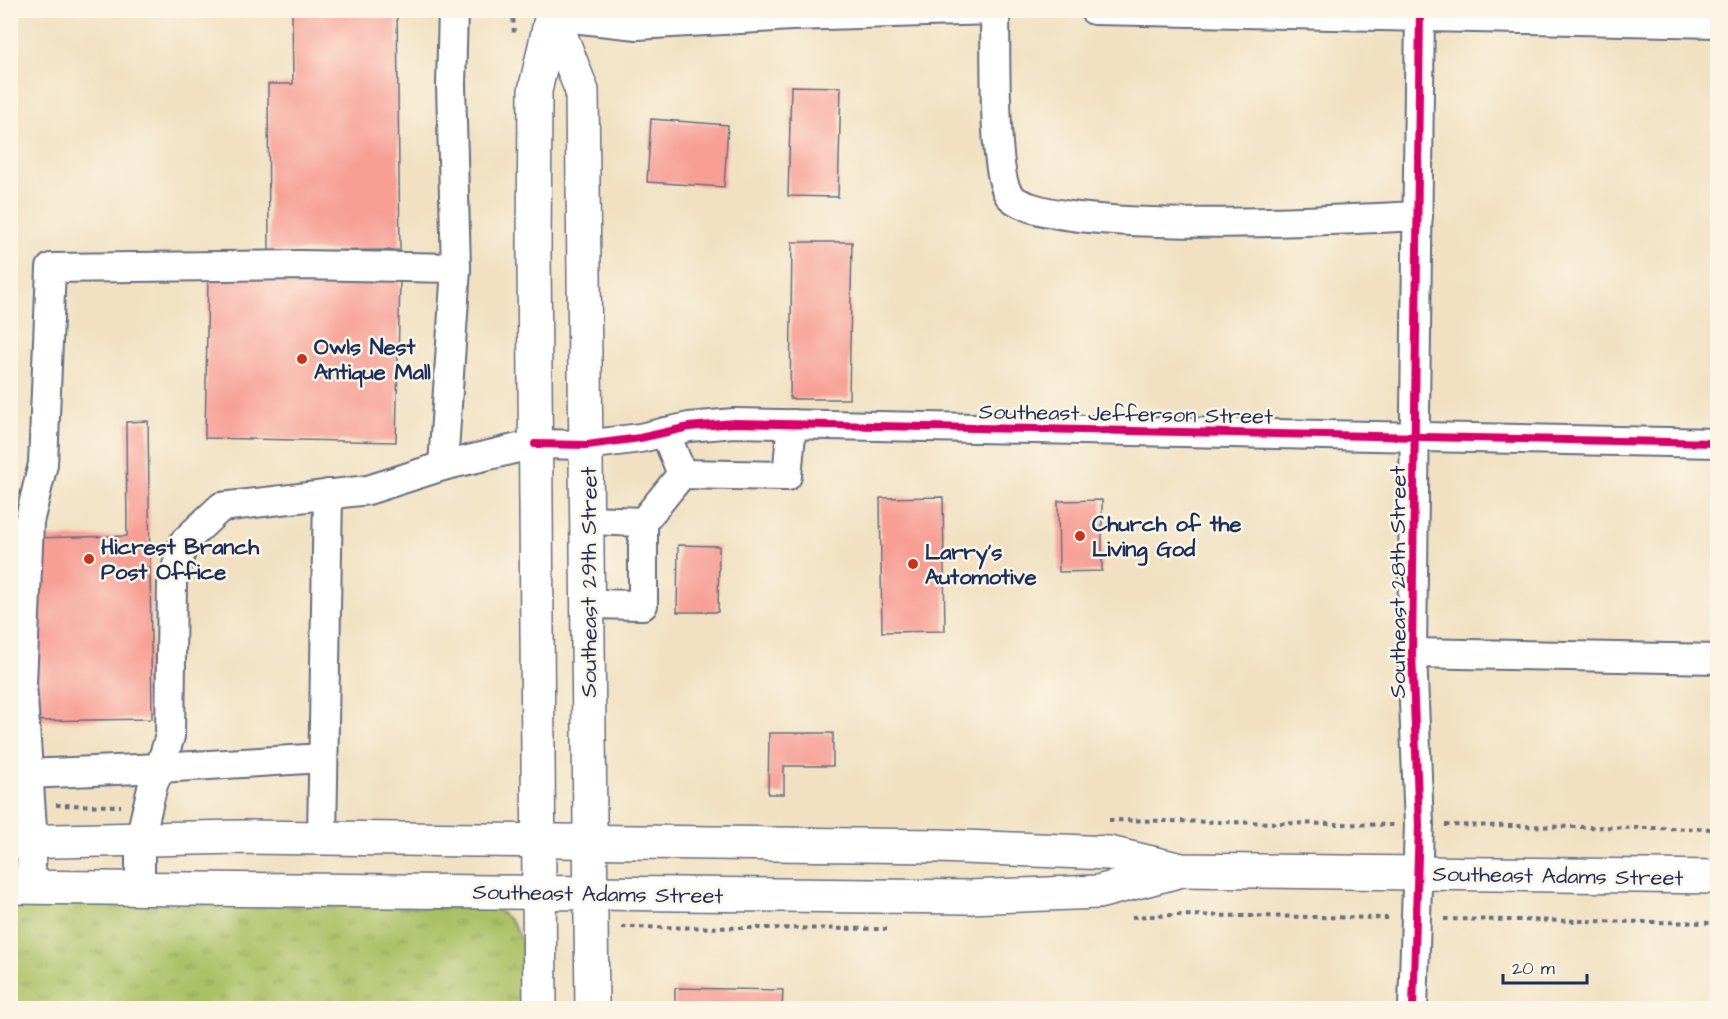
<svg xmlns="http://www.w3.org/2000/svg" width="1728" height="1019" font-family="'Architects Daughter',sans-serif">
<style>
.grass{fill:url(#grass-tufts);stroke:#637862;stroke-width:1.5}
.building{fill:#f79f95}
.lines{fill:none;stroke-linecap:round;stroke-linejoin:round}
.minor-casing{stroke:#666d81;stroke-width:32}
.major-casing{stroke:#666d81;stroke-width:36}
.path{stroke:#666d81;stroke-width:4;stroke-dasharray:4.5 4.5;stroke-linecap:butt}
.minor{stroke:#fff;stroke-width:28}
.major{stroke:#fff;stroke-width:33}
.cycleway-casing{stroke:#fcf5e5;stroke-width:11}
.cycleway{stroke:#d6006c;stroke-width:8}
.poi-dot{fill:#c8321e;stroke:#fcf5e5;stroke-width:2}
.labels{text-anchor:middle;stroke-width:5;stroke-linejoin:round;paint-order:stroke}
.poi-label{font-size:22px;font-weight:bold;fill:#1b2f5e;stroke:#fcf5e5;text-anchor:start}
.street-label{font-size:22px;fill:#1b2f5e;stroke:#fcf5e5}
</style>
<defs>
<pattern id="grass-tufts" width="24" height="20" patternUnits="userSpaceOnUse" patternTransform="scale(1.5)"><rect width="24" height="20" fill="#abc166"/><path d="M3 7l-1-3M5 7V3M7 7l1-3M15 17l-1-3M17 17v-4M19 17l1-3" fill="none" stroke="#8a9d57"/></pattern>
</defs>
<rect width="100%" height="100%" fill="#fcf5e5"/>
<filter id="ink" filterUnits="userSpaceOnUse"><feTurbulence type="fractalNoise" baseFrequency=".0167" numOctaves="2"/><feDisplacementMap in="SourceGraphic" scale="12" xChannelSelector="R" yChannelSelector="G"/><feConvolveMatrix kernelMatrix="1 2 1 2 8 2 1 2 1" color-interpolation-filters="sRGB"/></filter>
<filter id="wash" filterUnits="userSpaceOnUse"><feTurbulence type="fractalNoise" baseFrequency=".008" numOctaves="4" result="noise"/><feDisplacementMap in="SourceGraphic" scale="24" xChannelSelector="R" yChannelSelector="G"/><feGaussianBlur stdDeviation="1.35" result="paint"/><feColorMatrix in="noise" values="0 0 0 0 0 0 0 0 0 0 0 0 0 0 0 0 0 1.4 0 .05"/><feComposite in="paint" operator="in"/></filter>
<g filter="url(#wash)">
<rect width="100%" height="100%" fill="#f1e1c2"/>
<path class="grass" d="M11,902L493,908C532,926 524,973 524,1008H11Z"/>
<g id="blocks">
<g class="building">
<polygon points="292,10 397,10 400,250 269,251 268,84 293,84"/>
<polygon points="791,86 841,87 838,197 788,196"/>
<polygon points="651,119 728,125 724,187 647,182"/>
<polygon points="792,242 852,242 849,399 790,399"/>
<polygon points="208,275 400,279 396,442 205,438"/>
<polygon points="148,421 152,719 31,721 29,538 127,536 126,422"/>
<polygon points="943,497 945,631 882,632 880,498"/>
<polygon points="1102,500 1102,571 1059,572 1058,501"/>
<polygon points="678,545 719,546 718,612 677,612"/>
<polygon points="769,733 833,733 833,766 784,766 784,794 768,794"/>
<polygon points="675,988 783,990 782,1008 675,1008"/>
</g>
</g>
</g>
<g filter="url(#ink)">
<use href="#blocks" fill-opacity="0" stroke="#666d81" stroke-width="1.5"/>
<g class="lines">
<g class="minor-casing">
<g id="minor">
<polyline points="453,10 451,85 456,268"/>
<path d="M995,10C996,45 992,172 1009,195C1042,238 1355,219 1418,216"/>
<polyline points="1094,10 1718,23"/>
<polyline points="553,16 637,25 791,16 994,10"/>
<polyline points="665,432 682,474 787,476 792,424"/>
<polyline points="588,520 643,522 682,474"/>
<polyline points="589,604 643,605 643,522"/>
<polyline points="1412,653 1718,659"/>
<polyline points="28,774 160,768 323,758"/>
<polyline points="322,837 328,494"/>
<polyline points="29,888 33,842 22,684 29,522 43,464 51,268 300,265 456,268 443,466 535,444 587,445 640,438 689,427 734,423 1718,443"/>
<polyline points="140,889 140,839 153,784 160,768 170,736 172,582 184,542 221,507 368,490 443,466"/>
<polyline points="1413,1008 1419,825 1412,653 1420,10"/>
</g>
</g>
<g class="major-casing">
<g id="major">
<polyline points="553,16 582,91 592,1008"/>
<polyline points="10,842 240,837 939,846 1109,853 1182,870 1718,877"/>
<polyline points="10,887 969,897 1098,892 1178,871"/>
<polyline points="540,1008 534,252 535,91 553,10"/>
</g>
</g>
<g class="path">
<polyline points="513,10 514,37"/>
<polyline points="56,805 121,806"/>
<polyline points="1109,820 1393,825"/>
<polyline points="1445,825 1718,829"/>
<polyline points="1132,917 1173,915 1388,918"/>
<polyline points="1444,919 1718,923"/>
<polyline points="622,927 887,929"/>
</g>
<use href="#minor" class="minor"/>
<use href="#major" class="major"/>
<g class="cycleway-casing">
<g id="cycleway">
<polyline points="535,444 587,445 640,438 689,427 734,423 1718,443"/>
<polyline points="1413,1008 1419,825 1412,653 1420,10"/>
</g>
</g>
<use href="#cycleway" class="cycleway"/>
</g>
</g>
<g class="poi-dot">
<circle cx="302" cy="359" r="6"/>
<circle cx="1080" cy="536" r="6"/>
<circle cx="89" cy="559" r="6"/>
<circle cx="913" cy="564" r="6"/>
</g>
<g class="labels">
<g class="poi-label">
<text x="314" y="354">Owls Nest<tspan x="314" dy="25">Antique Mall</tspan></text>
<text x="1092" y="531">Church of the<tspan x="1092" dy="25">Living God</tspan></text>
<text x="101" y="554">Hicrest Branch<tspan x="101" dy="25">Post Office</tspan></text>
<text x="925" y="559">Larry's<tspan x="925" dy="25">Automotive</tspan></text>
</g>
<g class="street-label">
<text transform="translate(1126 413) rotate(1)" y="8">Southeast Jefferson Street</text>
<text transform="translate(588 582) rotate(-90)" y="8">Southeast 29th Street</text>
<text transform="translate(1397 582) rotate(-90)" y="8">Southeast 28th Street</text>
<text transform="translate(1558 875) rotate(1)" y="8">Southeast Adams Street</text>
<text transform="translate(598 893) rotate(1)" y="8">Southeast Adams Street</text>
</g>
</g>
<rect width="1728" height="1019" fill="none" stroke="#fcf5e5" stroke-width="36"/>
<path d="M1503 974v9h84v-9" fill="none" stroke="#1b2f5e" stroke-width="3"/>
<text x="1512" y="974" font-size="18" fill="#1b2f5e" stroke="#fcf5e5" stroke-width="4.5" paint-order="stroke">20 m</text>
</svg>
